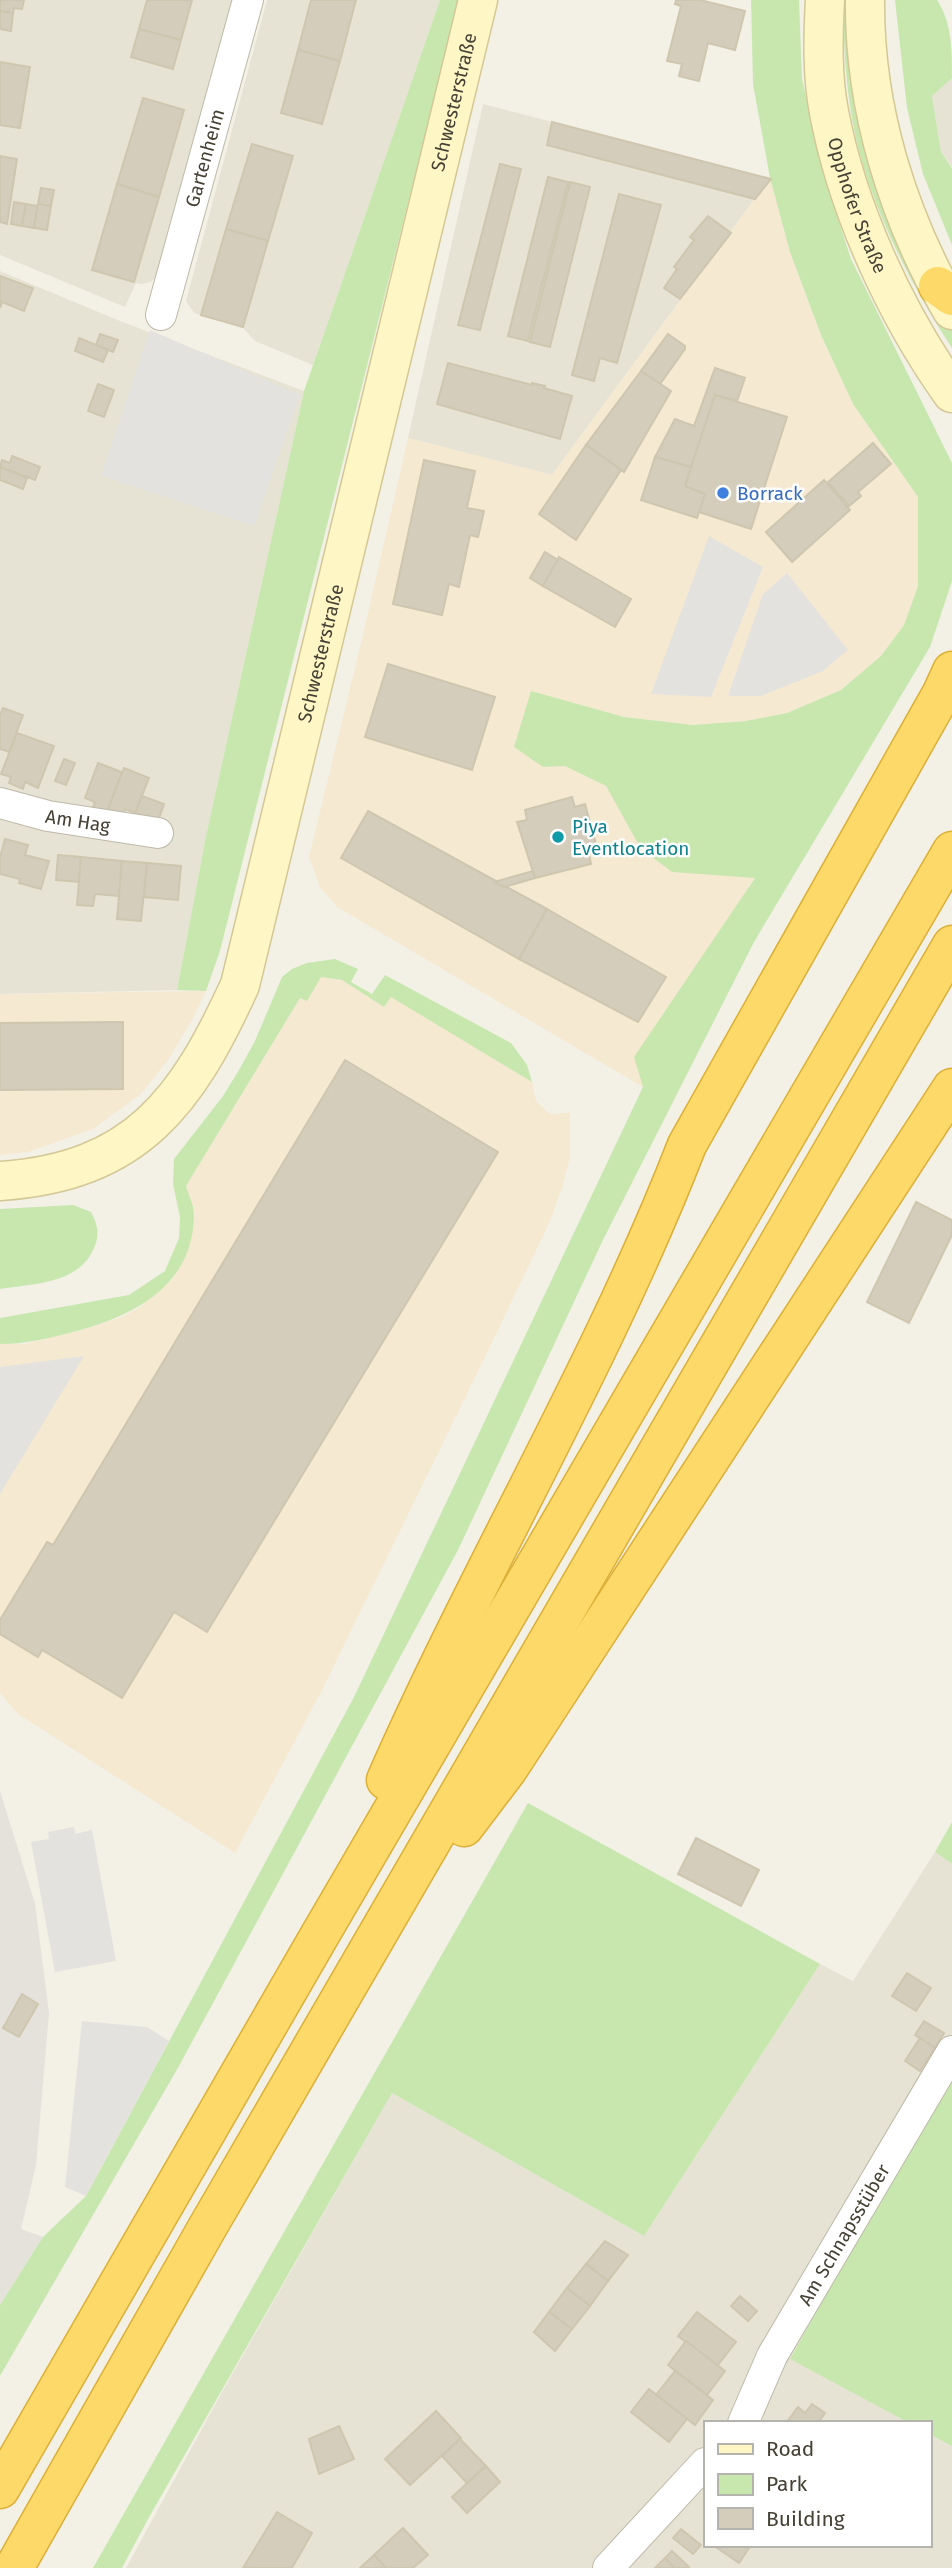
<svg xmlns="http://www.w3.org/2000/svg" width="952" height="2568" font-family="'Fira Sans',sans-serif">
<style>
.residential{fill:#e7e3d4}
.commercial{fill:#f5e9d1}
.industrial{fill:#e5e2db}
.green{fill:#c8e7af}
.parking{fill:#e4e2de}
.building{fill:#d4cdbc;stroke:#cfc6af;stroke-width:2}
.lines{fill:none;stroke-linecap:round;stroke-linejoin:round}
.street-casing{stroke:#beb9a9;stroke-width:32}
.secondary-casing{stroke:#d3c896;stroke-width:41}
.highway-casing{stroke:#dcaf37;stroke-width:41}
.street{stroke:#fff;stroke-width:30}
.secondary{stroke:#fef6c5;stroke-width:38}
.highway{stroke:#fcd968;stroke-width:38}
.shop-dot{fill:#3f7fe0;stroke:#fff;stroke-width:2.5}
.culture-dot{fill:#0f9aa8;stroke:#fff;stroke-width:2.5}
.labels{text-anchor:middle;stroke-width:5;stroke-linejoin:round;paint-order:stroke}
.street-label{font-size:19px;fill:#464135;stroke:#fff}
.shop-label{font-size:19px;fill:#366cbe;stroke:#fff;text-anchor:start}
.culture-label{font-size:19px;fill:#0d838f;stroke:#fff;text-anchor:start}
</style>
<rect width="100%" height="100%" fill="#f3f0e6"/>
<g class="residential">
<polygon points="0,0 233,0 158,274 151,282 142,284 136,283 125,307 0,255"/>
<polygon points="267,0 440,0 313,365 255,341 243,328 194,313 186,301"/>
<polygon points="952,78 952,167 941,152 932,96"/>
<polygon points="483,104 770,178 552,475 408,438"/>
<polygon points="0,271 120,321 304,391 206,836 177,990 0,994"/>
<polygon points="935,1852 952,1864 952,2069 790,2358 909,2423 705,2423 705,2545 929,2545 929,2434 952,2446 952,2568 126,2568 222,2392 392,2093 644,2236 820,1964 853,1981"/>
</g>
<g class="commercial">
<polygon points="770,178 790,252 821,335 853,404 918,497 918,586 904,625 881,656 841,690 787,713 746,721 693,725 624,717 531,692 543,767 565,766 606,786 641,849 672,872 755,877 740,901 643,1087 337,907 320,887 309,857 362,639 408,438 552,475"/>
<polygon points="320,977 342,980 384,1007 391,996 532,1082 536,1101 550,1114 570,1113 570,1157 563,1185 550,1221 487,1353 322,1690 235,1853 18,1714 0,1693 0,1344 25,1344 82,1330 124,1316 140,1307 173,1278 184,1258 195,1215 186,1186 300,997 307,1000"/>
<polygon points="206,991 193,1018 170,1057 141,1094 93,1129 28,1152 0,1155 0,994"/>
</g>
<polygon class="industrial" points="0,1791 35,1904 49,2013 36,2165 21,2229 43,2237 0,2305"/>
<g class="green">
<polygon points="440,0 459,0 220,951 206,991 177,990 206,836 304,391"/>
<polygon points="751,0 799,0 802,79 824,176 851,259 952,463 952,581 930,647 754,942 602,1242 458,1550 179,2066 0,2376 0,2305 43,2237 86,2196 354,1697 643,1087 634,1057 755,878 672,872 641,849 606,786 565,766 543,767 514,747 531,691 624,717 693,725 746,721 787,713 841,690 881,656 904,625 918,586 918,497 853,404 821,335 790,252 770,178 753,84"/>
<path d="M842,0H850L920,275L952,330V348C908,281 863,192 851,112C845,76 844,37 842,0Z"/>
<path d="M895,0H937C952,23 952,49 952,78L932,96L941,152L952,168V245L923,174L907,108Z"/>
<path d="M335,959L358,969L351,982L372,994L385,975L511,1043L527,1065L532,1082L391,997L384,1007L342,980L321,977L307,1001L300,998L186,1186C189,1196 195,1208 194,1217C192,1289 129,1318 69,1333C46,1339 25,1344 0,1344V1318L129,1295L165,1271L179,1238L180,1217L173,1184L174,1159L223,1096L239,1070L255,1041L282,977L292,969L307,963Z"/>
<path d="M73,1205L91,1212C99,1227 100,1237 92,1252C76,1284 31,1284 0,1289V1209Z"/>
<polygon points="528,1803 820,1964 644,2236 392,2093 148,2519 122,2568 93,2568"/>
<polygon points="952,1822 952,1864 935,1852"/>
<polygon points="952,2069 952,2446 929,2434 929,2423 909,2423 790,2359"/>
</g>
<g class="parking">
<polygon points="150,330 300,395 254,526 101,476"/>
<polygon points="709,536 763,567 711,697 651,694"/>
<polygon points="787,573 848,650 823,671 761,696 728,696 763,594"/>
<polygon points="84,1356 0,1494 0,1367"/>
<polygon points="74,1827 75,1834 92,1830 116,1961 55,1972 31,1842 49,1839 48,1832"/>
<polygon points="82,2021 147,2027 169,2041 86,2196 65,2187"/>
</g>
<g class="building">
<polygon points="0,0 24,0 22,9 14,8 13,13 0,11"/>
<polygon points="147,0 192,0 181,40 139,29"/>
<polygon points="311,0 356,0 340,61 298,50"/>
<polygon points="676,0 700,0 745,11 735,50 708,43 699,81 679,76 682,64 667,61 681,6 675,4"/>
<polygon points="0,11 13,13 11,31 0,29"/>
<polygon points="139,29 181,40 173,69 131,57"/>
<polygon points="298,50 340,61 322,124 281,113"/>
<polygon points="0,62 30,67 20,128 0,125"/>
<polygon points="143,98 184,110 159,197 117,184"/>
<polygon points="552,122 771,179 755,199 547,145"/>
<polygon points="252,144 293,156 268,241 226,229"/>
<polygon points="0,156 17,159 7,224 0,222"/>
<polygon points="500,164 521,169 480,330 458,325"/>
<polygon points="548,177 568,182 528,341 508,336"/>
<polygon points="570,182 590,187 550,347 530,342"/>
<polygon points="117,184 159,197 134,282 92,270"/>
<polygon points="41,188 54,190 51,206 38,204"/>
<polygon points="619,194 661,205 617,363 600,358 594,381 572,375"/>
<polygon points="14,202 26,204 22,226 11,224"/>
<polygon points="26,204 38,206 34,228 22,226"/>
<polygon points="38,204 51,206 47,230 34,228"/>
<polygon points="708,216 731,233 680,299 664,288 677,269 674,267 694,240 690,237"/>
<polygon points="226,229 268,241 243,327 201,315"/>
<polygon points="0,276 33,288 24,311 2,302 0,308"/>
<polygon points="100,334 118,340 113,352 96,345"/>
<polygon points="668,334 685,346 685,349 660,384 641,371"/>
<polygon points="79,338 108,350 103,362 75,351"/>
<polygon points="448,363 532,385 532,383 545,386 544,388 572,396 560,439 437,404"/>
<polygon points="715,368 745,378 737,401 715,395 691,467 655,457 675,419 694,426"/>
<polygon points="641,371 671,391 624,472 586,445"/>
<polygon points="98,384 114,390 104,417 88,411"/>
<polygon points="715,395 787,417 751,529 699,512 705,494 685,486"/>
<polygon points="873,443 891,464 858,492 861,496 849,506 828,482"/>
<polygon points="586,445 621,470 576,540 539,514"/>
<polygon points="12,456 40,467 35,480 0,467 2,460 10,463"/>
<polygon points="655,457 691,467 685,486 705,494 697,518 641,500"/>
<polygon points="424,460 475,471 467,508 484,511 478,537 470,535 459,587 449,584 442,615 393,604"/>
<polygon points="0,467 27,478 23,489 0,480"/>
<polygon points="824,480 850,510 792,562 766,532"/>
<polygon points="545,552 558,560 543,586 530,578"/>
<polygon points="559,557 631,599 615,627 543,586"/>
<polygon points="388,664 495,697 472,770 365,737"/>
<polygon points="3,708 23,715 9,752 0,749 0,715"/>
<polygon points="17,733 54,746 38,788 25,782 23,789 9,783 11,777 1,774"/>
<polygon points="64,759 75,763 66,785 55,781"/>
<polygon points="98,763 122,772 107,813 93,807 95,802 85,798"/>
<polygon points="124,768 149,778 135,813 125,809 123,815 108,809"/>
<polygon points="142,796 164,804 158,821 135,813"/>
<polygon points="572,797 575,807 585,804 598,851 589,854 591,864 535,878 517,822 527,820 525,810"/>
<polygon points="368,811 547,909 519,959 341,858"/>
<polygon points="5,839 28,845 25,855 49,861 41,889 19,883 20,879 0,874 0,857"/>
<polygon points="58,855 81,857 79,882 56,880"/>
<polygon points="81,857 122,861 119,896 95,894 93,906 77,905"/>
<polygon points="122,861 147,863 141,921 117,919"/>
<polygon points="147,863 181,866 178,900 144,897"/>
<polygon points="533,871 535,878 504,887 494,882"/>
<polygon points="547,909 666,977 638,1022 519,959"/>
<polygon points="123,1022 123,1089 0,1090 0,1023"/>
<polygon points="345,1060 498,1152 207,1632 174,1612 122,1698 42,1650 38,1657 0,1634 0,1620 47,1542 53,1545"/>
<polygon points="916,1202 952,1220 952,1235 909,1323 867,1302"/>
<polygon points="696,1838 759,1870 741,1906 678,1874"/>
<polygon points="907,1973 931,1988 916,2011 892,1996"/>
<polygon points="22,1994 38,2004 19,2037 3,2028"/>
<polygon points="924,2021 944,2033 935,2048 915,2035"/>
<polygon points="920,2038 935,2048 920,2071 905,2061"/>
<polygon points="605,2241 628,2255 608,2281 586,2264"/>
<polygon points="586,2264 608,2281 590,2306 567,2288"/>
<polygon points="567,2288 590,2306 572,2329 549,2312"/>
<polygon points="740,2296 757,2311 748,2321 731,2306"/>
<polygon points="549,2312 572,2329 555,2351 534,2332"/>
<polygon points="697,2312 736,2342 717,2366 678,2336"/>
<polygon points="686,2341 725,2371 707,2395 668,2365"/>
<polygon points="675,2371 713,2400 695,2425 656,2395"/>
<polygon points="649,2389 687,2419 669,2442 631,2412"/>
<polygon points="812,2404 825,2413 818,2423 786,2423 798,2407 805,2413"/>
<polygon points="436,2411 461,2438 410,2485 385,2459"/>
<polygon points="339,2426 354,2459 319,2474 309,2439"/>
<polygon points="460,2439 486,2466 467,2483 442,2456"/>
<polygon points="486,2466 500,2482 467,2513 452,2497"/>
<polygon points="277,2512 312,2533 292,2568 243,2568"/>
<polygon points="403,2528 428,2555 413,2568 386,2568 374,2555"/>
<polygon points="681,2529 701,2545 693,2554 673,2538"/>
<polygon points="713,2545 751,2545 739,2563"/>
<polygon points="672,2551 689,2567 688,2568 674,2568 665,2558"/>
<polygon points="374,2555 386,2568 360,2568"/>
<polygon points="665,2558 674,2568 655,2568"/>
</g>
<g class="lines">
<g class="street-casing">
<g id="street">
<path id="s1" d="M161,315L248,0"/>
<path id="s2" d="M0,803L48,816L158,833"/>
<path id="s3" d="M743,2423L772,2356L952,2051"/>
<polyline points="608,2568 705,2463"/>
</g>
</g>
<g class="secondary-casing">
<g id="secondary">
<path id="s4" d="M825,0C823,37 822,76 829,112C847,208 895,313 952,393"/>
<path d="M865,0C864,109 898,217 952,310"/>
<path id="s5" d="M0,1181C137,1172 187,1101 240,985L478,0"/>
</g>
</g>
<g class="highway-casing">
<g id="highway">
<polyline points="938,286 952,296"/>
<path d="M386,1780C480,1566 602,1364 687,1145L942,693L952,671"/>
<polyline points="464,1827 508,1769 952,1088"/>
<polyline points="0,2489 317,1940 952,851"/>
<polyline points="14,2568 207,2228 952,945"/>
</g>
</g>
<use href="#street" class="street"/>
<use href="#secondary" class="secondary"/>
<use href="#highway" class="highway"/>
</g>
<circle class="shop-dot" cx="723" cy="493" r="7"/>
<circle class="culture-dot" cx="558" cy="837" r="7"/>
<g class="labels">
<g class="street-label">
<text dy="7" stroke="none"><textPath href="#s5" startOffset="1239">Schwesterstraße</textPath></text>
<text dy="7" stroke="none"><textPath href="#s1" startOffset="163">Gartenheim</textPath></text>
<text dy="7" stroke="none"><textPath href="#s4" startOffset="210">Opphofer Straße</textPath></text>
<text dy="7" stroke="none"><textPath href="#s5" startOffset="672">Schwesterstraße</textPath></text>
<text dy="7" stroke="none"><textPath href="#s2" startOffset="80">Am Hag</textPath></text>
<text dy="7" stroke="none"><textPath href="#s3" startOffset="214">Am Schnapsstüber</textPath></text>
</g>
<g class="shop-label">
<text x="737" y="500">Borrack</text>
</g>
<g class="culture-label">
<text x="572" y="833">Piya<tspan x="572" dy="22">Eventlocation</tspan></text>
</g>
</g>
<rect x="704" y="2421" width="228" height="126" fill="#ffffff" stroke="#b5b3ae" stroke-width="2"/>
<rect x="718" y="2444" width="35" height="10" fill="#fef6c5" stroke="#b5b3ae" stroke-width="2"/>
<text x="766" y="2456" font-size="21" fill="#464135">Road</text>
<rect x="718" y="2474" width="35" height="21" fill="#c8e7af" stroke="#b5b3ae" stroke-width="2"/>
<text x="766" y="2491" font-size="21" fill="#464135">Park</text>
<rect x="718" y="2508" width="35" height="21" fill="#d4cdbc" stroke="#b5b3ae" stroke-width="2"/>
<text x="766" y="2526" font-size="21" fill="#464135">Building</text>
</svg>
